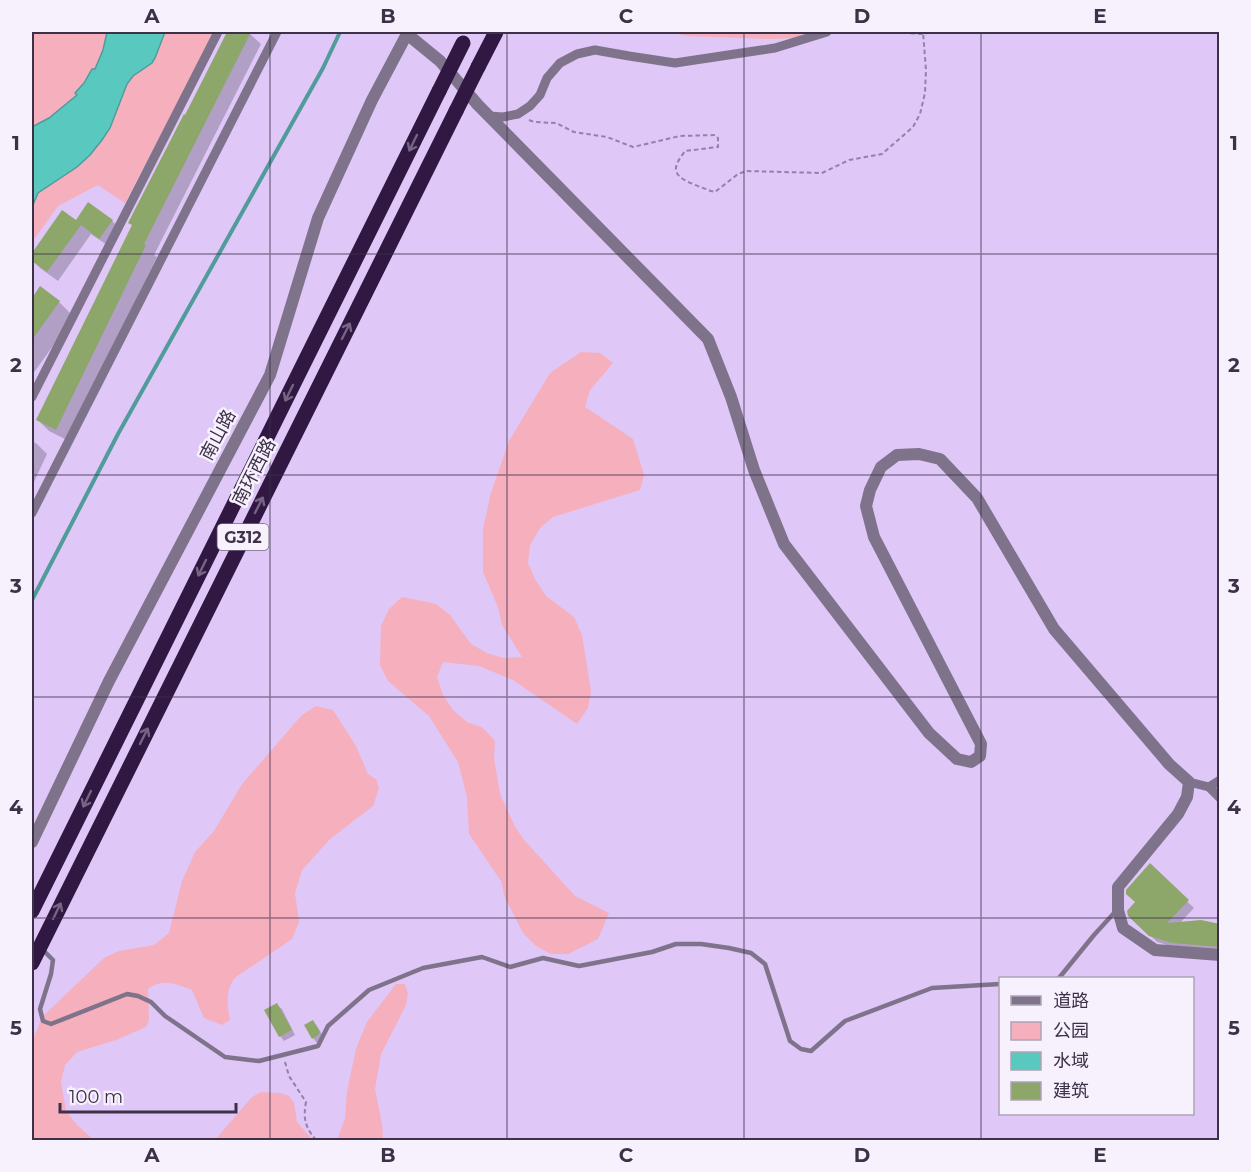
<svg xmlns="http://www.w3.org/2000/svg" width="1251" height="1172" font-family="Montserrat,'Noto Sans SC',sans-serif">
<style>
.green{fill:#f6afbc}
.water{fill:#59c9bf;stroke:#519b9b;stroke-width:1.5}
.shadow{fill:#0003}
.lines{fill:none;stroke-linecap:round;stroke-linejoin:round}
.stream{stroke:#519b9b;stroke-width:4}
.building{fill:#8da66a}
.path{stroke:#9482a6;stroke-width:2;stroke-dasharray:4.5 3;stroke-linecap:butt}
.service{stroke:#7f738b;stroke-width:4.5}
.minor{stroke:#7f738b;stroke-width:9}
.tertiary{stroke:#7f738b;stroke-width:12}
.trunk{stroke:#301843;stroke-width:15}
.trunk-bridge{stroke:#301843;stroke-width:15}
.oneway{stroke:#766484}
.grid{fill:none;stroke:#3d3148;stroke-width:1.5;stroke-opacity:0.55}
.labels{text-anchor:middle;stroke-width:5;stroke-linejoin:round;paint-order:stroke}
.shield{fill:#f7f1fd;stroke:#756b7e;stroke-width:1.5}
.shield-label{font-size:16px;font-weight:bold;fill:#3d3148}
.street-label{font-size:18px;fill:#3d3148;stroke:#f7f1fd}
.neatline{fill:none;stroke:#3d3148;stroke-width:2}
.grid-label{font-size:20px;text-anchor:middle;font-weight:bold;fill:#3d3148}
</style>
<rect width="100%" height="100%" fill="#dfc7f7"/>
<g class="green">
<polygon points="32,32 215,32 125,203 98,185 58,206 32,242"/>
<polygon points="669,32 806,32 797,38 769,39 686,36"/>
<polygon points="581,352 600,353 613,363 590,390 585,407 633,439 644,475 640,490 553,517 540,528 530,545 528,563 535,579 546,596 574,617 582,635 591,691 588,708 577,724 513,680 479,666 443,662 437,677 443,695 453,710 467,722 483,728 495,741 494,758 500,794 515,827 525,841 575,896 609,913 598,939 568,954 551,954 536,946 523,933 505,898 501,881 469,834 467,797 458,762 429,716 388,681 380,665 381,626 389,609 402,597 436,604 450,615 471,644 487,653 503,658 522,657 502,625 498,607 483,572 483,529 491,493 509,441 550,373"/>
<path d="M316,706L333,710L356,746L368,774L376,779L379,788L373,806L330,839L302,870L295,893L299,922L292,939L236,977C225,989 227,1004 230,1020L222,1025L204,1018L192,990C176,984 162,978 148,989L149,1019L146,1027L116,1040L77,1052L65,1065L61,1082L66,1111L78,1126L94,1140H32V1050L34,1037L42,1017L104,958L119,951L154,945L169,933L182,881L195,852L214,831L242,784L302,715Z"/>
<polygon points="396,984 405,984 408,994 406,1005 381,1054 375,1089 382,1124 383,1140 337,1140 345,1119 347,1091 356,1049 367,1022"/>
<polygon points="261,1092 280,1093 289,1096 294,1103 297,1122 313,1140 215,1140 252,1097"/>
</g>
<polygon class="water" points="107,32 165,32 155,58 152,63 133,76 127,84 110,128 102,140 90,155 77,167 38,193 32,207 32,127 49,118 77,95 75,93 84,83 92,69 95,69 103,50"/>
<g class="shadow">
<polygon points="228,32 248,32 261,44 154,255 157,257 67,440 49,431 38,420"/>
<polygon points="63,212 76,222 112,221 122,230 110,247 91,234 58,281 40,268 32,260 32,256"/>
<polygon points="40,288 59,302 74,317 32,375 32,300"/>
<polygon points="32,441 37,444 47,454 32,486"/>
<polygon points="1150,866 1194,908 1180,923 1220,926 1220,952 1180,949 1157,942 1130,915 1137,902"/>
<polygon points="277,1005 282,1009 295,1035 284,1041 280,1036"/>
<polygon points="313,1022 317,1026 324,1038 317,1043 313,1038"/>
</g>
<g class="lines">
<polyline class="stream" points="32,600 118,434 323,68 340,32"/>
</g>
<g class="building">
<polygon points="227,32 251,32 144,244 146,245 56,430 36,420 132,225 128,223 184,114 185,115"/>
<polygon points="88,202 113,220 99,239 81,225 47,272 32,261 32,253 62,210 76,220"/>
<polygon points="40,286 60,301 32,340 32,298"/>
<polygon points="1150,863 1189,900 1167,923 1201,920 1220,924 1220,947 1172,943 1149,936 1128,916 1127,911 1135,902 1126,894 1126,890"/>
<polygon points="277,1003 292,1030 279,1037 264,1010"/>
<polygon points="313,1020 320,1032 318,1035 312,1039 304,1025"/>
</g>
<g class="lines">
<g class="path">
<polyline points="888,32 924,34 929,32"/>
<path d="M529,120L534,122L556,123L574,132L607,137L633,147L680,136L715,135L718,138V147L685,151C681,157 673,166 677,173C680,181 704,188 711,191L715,192L738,174L746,171L822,173L849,160L882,154L913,127L920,114L925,93L926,70L923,32"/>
<path d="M285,1062L289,1076L306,1102C303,1119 305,1127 316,1140"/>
</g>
<g class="service">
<polyline points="42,949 53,960 51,974 40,1009 43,1021 51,1024 127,994 138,996 151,1002 165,1016 225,1057 259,1061 318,1046 328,1026 369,990 423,968 482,957 510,967 543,958 579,966 652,952 676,944 701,944 729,948 751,953 765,964 790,1041 801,1049 811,1051 845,1021 932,988 1000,984"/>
<polyline points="1059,978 1094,935 1115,912"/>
</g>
<g class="minor">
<polyline points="489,116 503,117 518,114 530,106 540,95 547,78 560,63 577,54 595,50 629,56 675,63 775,48 827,32"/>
<polyline points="32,397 218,32"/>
<polyline points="32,513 277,32"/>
<polyline points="1189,782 1209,787 1220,780"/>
<polyline points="1209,787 1220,798"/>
</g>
<g class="tertiary">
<polyline points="407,34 440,61 478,105 708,339 731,397 754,470 784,544 929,733 957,759 971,762 980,756 981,744 874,537 866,506 870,490 881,467 897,455 919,454 940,459 977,498 1054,629 1169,764 1189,782 1187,797 1178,814 1118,887 1118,910 1123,928 1155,950 1220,955"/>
<polyline points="32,842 109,681 270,375 318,218 372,100 408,32"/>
</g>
<g class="trunk">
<polyline points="478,67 496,32"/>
<polyline points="32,911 439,91"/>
<polyline points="32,963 456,111"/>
</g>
<g class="trunk-bridge">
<polyline points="439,91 463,43"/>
<polyline points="456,111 478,67"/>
</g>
</g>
<defs><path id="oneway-shaft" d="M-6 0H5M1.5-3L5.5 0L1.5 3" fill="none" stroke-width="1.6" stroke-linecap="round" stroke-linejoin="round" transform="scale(1.5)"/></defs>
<g class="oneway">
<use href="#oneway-shaft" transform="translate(413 143) rotate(116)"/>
<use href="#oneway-shaft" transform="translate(346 331) rotate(-63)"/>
<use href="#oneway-shaft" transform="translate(289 393) rotate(116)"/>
<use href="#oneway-shaft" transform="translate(259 505) rotate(-63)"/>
<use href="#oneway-shaft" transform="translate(202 568) rotate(116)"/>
<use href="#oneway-shaft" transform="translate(144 736) rotate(-63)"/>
<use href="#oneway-shaft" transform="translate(87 799) rotate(116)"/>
<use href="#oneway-shaft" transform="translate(57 911) rotate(-64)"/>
</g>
<path class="grid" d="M270,32V1140M507,32V1140M744,32V1140M981,32V1140M32,254H1220M32,475H1220M32,697H1220M32,918H1220"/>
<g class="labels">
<rect class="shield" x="217.5" y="524" width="51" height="26" rx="4.5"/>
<g class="shield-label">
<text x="243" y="543">G312</text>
</g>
<g class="street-label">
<text transform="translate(218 435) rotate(-62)" y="6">南山路</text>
<text transform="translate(254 472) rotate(-63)" y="6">南环西路</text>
</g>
</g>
<rect width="1251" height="1172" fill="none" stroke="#f7f1fd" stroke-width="66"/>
<rect x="999" y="977" width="195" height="138" fill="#f7f1fd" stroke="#ada4b5" stroke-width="1.5"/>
<rect x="1011" y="996" width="30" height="9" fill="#7f738b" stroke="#ada4b5" stroke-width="1.5"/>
<text x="1053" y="1007" font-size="18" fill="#3d3148">道路</text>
<rect x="1011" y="1022" width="30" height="18" fill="#f6afbc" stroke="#ada4b5" stroke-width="1.5"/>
<text x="1053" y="1037" font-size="18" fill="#3d3148">公园</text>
<rect x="1011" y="1052" width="30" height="18" fill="#59c9bf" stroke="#ada4b5" stroke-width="1.5"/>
<text x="1053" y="1067" font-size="18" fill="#3d3148">水域</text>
<rect x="1011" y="1082" width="30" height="18" fill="#8da66a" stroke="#ada4b5" stroke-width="1.5"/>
<text x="1053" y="1097" font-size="18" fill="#3d3148">建筑</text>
<path d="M60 1103v9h176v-9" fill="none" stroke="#3d3148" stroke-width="3"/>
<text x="69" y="1103" font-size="18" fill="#3d3148" stroke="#f7f1fd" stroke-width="4.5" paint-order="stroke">100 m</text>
<rect x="33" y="33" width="1185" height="1106" class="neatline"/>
<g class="grid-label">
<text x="152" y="23">A</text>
<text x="388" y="23">B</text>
<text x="626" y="23">C</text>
<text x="862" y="23">D</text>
<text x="1100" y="23">E</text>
<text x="16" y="150">1</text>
<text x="1234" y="150">1</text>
<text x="16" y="372">2</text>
<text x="1234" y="372">2</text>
<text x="16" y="593">3</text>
<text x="1234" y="593">3</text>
<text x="16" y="814">4</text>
<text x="1234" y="814">4</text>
<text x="16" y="1035">5</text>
<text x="1234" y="1035">5</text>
<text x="152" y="1162">A</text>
<text x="388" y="1162">B</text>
<text x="626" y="1162">C</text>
<text x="862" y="1162">D</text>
<text x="1100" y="1162">E</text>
</g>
</svg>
